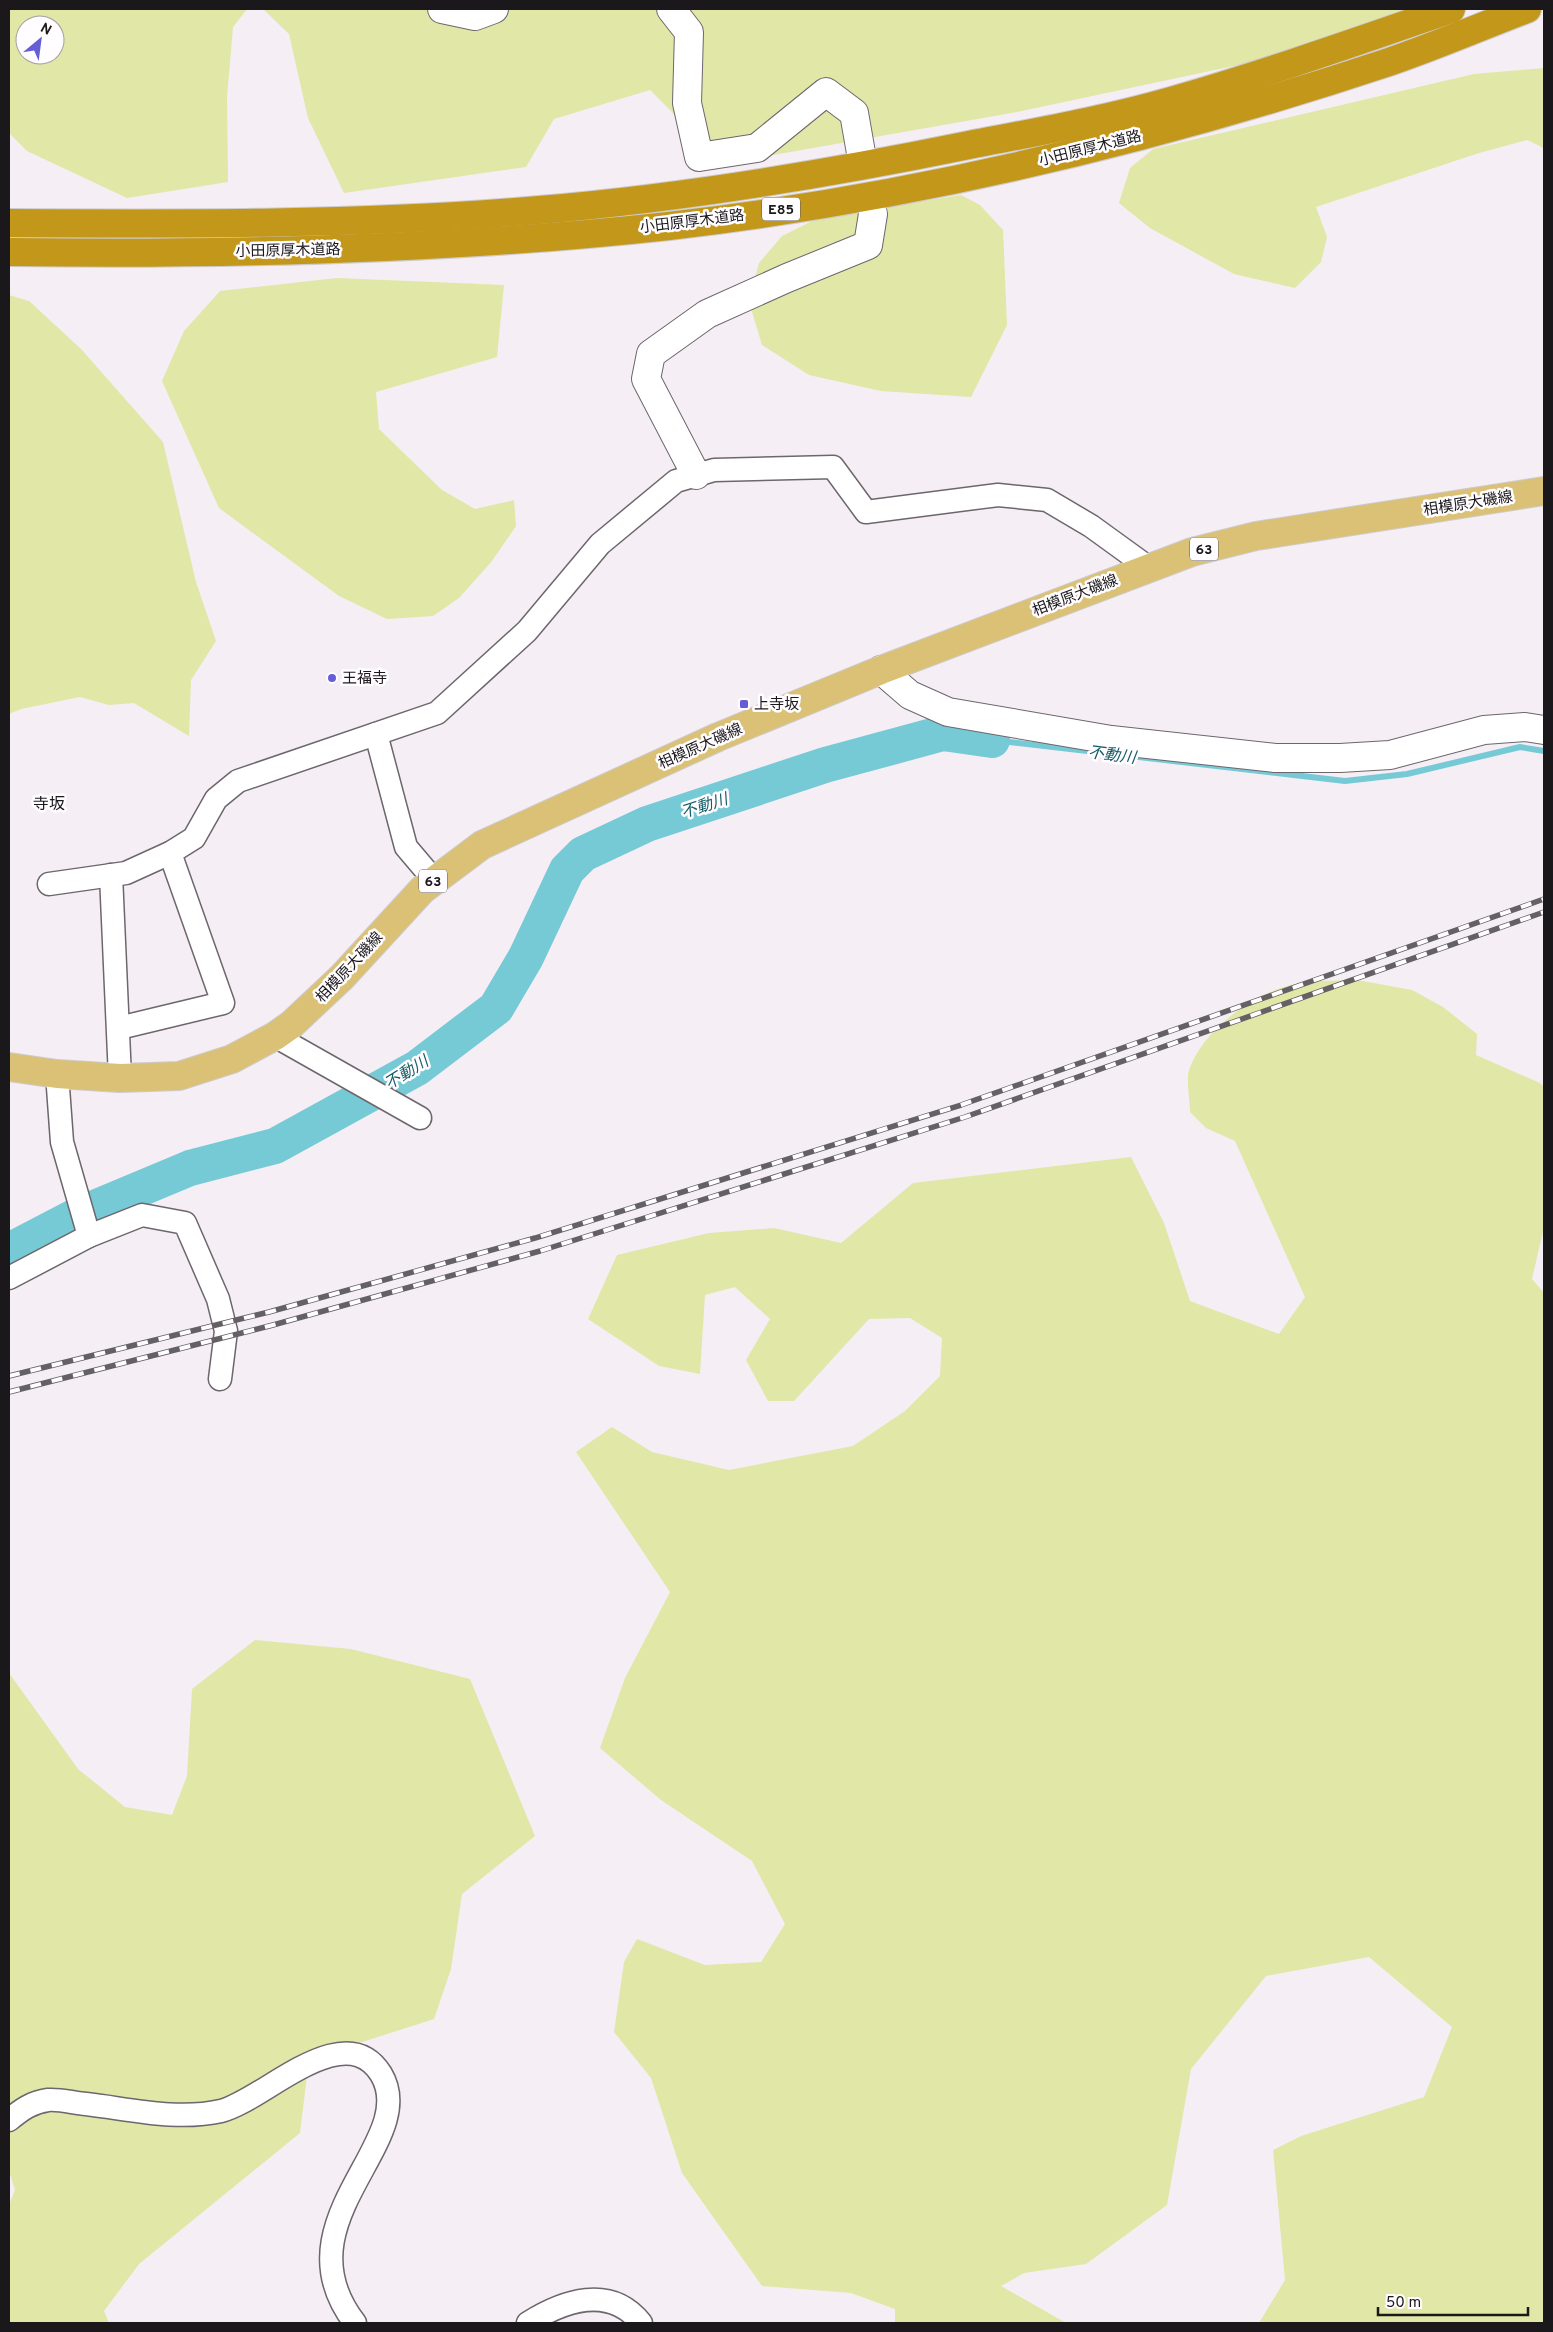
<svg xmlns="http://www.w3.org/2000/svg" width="1553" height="2332" font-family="Overpass,'Noto Sans JP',sans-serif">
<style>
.green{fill:#e1e7a7;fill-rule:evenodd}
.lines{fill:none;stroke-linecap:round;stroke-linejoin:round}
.stream{stroke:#76cad6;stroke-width:6}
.river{stroke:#76cad6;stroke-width:36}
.street-casing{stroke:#6d666d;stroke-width:25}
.secondary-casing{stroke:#6d666d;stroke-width:30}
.primary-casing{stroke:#cdcccd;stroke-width:30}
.highway-casing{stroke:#cdcccd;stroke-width:30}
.street{stroke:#fff;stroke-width:22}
.secondary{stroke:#fff;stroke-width:28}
.primary{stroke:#dac176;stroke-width:28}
.highway{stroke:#c2971a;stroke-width:28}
.rail-casing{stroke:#646064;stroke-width:5.5}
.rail{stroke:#fffdff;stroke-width:4;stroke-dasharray:11;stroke-linecap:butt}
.poi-dot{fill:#655ed7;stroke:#fffdff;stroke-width:2}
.labels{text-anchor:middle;stroke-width:5;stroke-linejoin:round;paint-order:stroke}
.shield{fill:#fffdff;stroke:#5f5d5f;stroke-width:1}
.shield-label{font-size:14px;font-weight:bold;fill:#1a181a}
.street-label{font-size:15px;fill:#1a181a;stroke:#fffdff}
.poi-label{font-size:15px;fill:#1a181a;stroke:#fffdff;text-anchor:start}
.water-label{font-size:16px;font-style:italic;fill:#155c65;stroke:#fffdff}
.neighbourhood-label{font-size:16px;fill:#1a181a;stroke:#fffdff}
</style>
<rect width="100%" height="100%" fill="#f5eef5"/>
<g class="green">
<path d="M9,9H247L233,27L227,97L228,182L127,198L27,151L9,133ZM25,25H55V55H25Z"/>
<polygon points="263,9 1410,9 1262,60 1017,112 706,167 672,112 650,90 554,119 526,167 344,193 308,118 289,34"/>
<polygon points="1544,68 1544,148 1527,140 1479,153 1316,207 1327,237 1321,262 1295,288 1234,274 1150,228 1119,203 1130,168 1153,149 1474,74"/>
<polygon points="961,195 980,205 1003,230 1007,325 971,397 881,391 809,375 762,345 749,302 759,263 782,236 816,219"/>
<polygon points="337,278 504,285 497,357 376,392 379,429 442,490 475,509 514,500 516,526 492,561 459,598 433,616 387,619 339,596 219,508 162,381 184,331 220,291"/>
<polygon points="9,295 29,301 81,349 163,442 196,582 216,641 191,680 189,736 134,703 109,705 80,697 21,709 9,714"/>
<path d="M1357,980L1412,990L1443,1007L1477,1034L1476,1055L1540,1083L1544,1087V1227L1532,1279L1544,1293V2323H1259L1285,2280L1273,2150L1301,2136L1424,2097L1452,2027L1369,1957L1266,1976L1191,2069L1167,2205L1086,2264L1024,2273L1001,2286L1066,2323H895V2309L851,2293L762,2286L682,2173L651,2078L614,2032L624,1962L637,1939L705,1965L761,1962L785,1924L752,1861L661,1800L600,1748L625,1678L670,1592L576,1452L612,1427L652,1452L729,1470L853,1446L905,1411L940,1376L942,1338L910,1318L869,1319L794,1401H768L746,1360L770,1319L735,1287L705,1295L700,1374L659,1366L588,1319L617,1255L709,1233L774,1228L841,1243L913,1183L1131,1157L1164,1223L1190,1301L1279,1334L1305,1297L1235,1141L1206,1128L1190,1112C1190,1100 1186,1081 1189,1070C1203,1029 1257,990 1300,983C1318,980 1338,981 1357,980Z"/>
<polygon points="255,1640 351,1649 470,1679 535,1836 462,1894 451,1969 434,2019 309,2059 300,2133 139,2264 104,2311 109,2323 9,2323 9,2205 15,2190 9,2171 9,1673 78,1769 125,1807 172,1815 187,1776 192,1689"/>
</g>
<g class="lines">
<polyline class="stream" points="992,740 1345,781 1407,774 1520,747 1544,751"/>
<polyline class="river" points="9,1251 80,1214 190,1168 275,1146 417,1068 496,1008 526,957 567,870 583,854 647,824 825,765 943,733 992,740"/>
<g class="street-casing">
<g id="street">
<polyline points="376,734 406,847 434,880"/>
<polyline points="111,875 120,1078"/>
<polyline points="49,884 126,873 170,853 194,838 216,799 238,781 437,713 527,631 600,544 676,481 714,470 833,467 866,512 998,495 1047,500 1091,526 1149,568"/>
<polyline points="119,1028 223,1003 170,853"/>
<polyline points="275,1036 420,1118"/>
<polyline points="57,1074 62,1142 89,1236"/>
<polyline points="9,1278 89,1236 142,1215 185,1223 218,1299 226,1331 220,1379"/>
<path d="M9,2120C21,2110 32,2102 48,2100C60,2099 74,2103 86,2104C130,2109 177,2121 221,2111C263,2101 344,2015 381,2074C422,2142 276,2221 355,2323"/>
<path d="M528,2323C563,2301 610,2284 641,2323"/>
</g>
</g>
<g class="secondary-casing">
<g id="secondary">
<polyline points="442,9 475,16 494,9"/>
<polyline points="671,9 689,32 687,103 699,157 757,148 826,92 854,113 861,153"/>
<polyline points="696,475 646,379 651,354 707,314 787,278 868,245 873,214"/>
<polyline points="881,670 910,695 948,712 1111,740 1275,758 1340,758 1390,755 1484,730 1525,727 1544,730"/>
</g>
</g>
<g class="primary-casing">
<polyline id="primary" points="9,1067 57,1074 120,1078 179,1076 232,1059 275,1036 292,1024 342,977 422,890 482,845 718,737 881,670 1192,552 1256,536 1544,491"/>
</g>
<g class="highway-casing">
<g id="highway">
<path d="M9,223C185,224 363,225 539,210C684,198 827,174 969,145C1036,132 1105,120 1171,101C1265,74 1358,41 1451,9"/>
<path d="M9,252C229,255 450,250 669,226C913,198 1157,139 1389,62C1436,46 1482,26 1527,9"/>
</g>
</g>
<use href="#street" class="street"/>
<use href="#secondary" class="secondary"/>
<use href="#primary" class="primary"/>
<use href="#highway" class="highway"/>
<g class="rail-casing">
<g id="rail">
<polyline points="9,1376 269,1312 535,1238 961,1105 1544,899"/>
<polyline points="9,1392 273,1325 540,1251 965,1117 1544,912"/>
</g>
</g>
<use href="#rail" class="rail"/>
</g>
<g class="poi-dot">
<circle cx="332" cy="678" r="5"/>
<rect x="739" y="699" width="10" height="10" rx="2.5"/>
</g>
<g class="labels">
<g class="shield">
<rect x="762" y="197.5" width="38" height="23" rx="4"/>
<rect x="1190" y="537.5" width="28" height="23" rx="4"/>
<rect x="419" y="869.5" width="28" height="23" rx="4"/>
</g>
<g class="shield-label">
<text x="781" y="214">E85</text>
<text x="1204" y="554">63</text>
<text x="433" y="886">63</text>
</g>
<g class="street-label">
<text transform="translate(1090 148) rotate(-14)" y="5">小田原厚木道路</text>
<text transform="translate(692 221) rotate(-7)" y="5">小田原厚木道路</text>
<text transform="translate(288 250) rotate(-1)" y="5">小田原厚木道路</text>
<text transform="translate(1468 503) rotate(-9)" y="5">相模原大磯線</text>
<text transform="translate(1075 595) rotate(-21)" y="5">相模原大磯線</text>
<text transform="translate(700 746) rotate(-24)" y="5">相模原大磯線</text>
<text transform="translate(349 967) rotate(-47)" y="5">相模原大磯線</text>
</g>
<g class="poi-label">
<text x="342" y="683">王福寺</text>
<text x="754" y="709">上寺坂</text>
</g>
<g class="water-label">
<text transform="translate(1112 754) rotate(7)" y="6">不動川</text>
<text transform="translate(704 805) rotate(-18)" y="6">不動川</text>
<text transform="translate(406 1072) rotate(-32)" y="6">不動川</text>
</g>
<g class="neighbourhood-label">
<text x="49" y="809">寺坂</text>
</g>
</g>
<rect width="1553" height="2332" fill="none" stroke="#1a181a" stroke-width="20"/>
<g transform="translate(40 40) rotate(29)"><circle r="24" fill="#fffdff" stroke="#a3a1a3"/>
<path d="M0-4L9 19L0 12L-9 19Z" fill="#655ed7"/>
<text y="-8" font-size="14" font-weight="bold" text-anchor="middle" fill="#1a181a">N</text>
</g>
<path d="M1378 2307v8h150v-8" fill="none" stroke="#1a181a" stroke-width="2.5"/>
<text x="1386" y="2307" font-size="15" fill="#1a181a" stroke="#fffdff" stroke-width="4" paint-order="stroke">50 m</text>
</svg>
